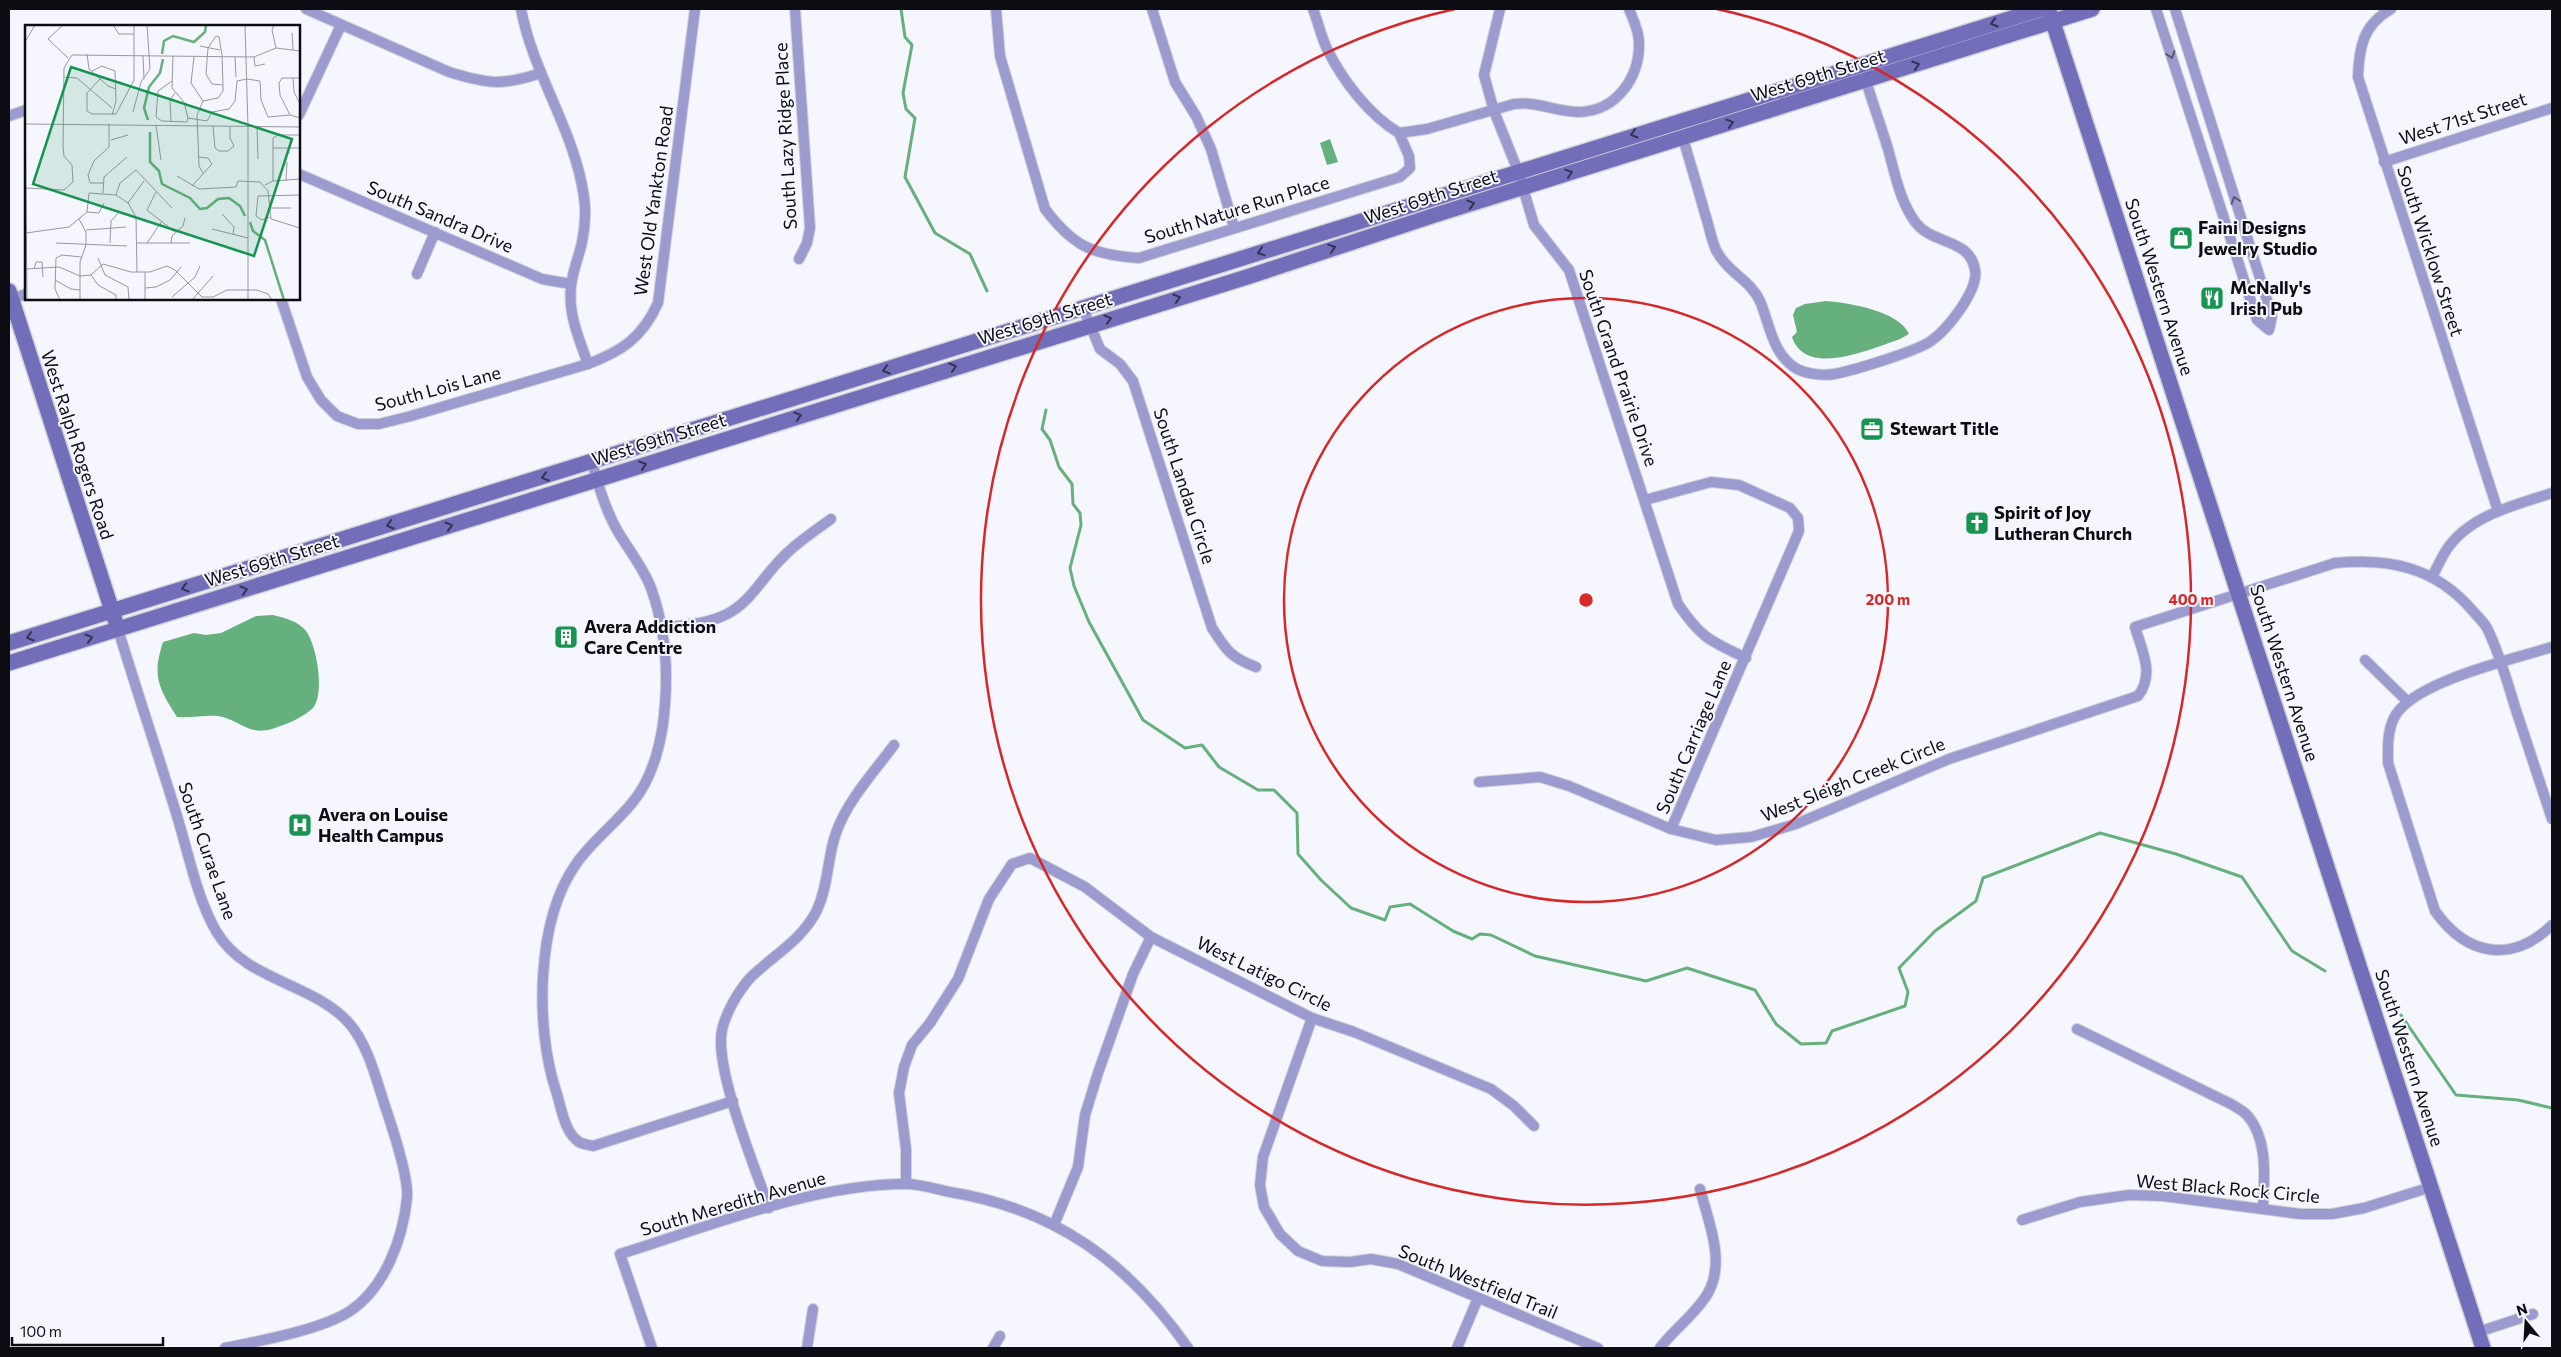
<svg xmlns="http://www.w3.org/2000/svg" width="2561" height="1357" font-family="Commissioner,sans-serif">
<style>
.water{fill:#65b07d}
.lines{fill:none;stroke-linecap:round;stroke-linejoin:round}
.stream{stroke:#65b07d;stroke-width:3}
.street-casing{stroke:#d1d1d8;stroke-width:12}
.secondary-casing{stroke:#d1d1d8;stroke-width:18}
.street{stroke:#9c9bcf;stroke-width:10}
.secondary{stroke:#736eb9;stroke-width:15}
.oneway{stroke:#353355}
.oneway2{stroke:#545470}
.ring{fill:none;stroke:#d62828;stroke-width:2.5}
.labels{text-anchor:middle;stroke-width:4;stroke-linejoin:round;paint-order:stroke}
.street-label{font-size:18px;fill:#0c0c12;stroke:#f6f6fe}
.poi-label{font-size:18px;font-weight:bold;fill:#0c0c12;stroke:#f6f6fe;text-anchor:start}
.inset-river{fill:none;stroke:#65b07d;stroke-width:2.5}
.inset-road{fill:none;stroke:#9898a0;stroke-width:1}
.view{fill:#179451;fill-opacity:0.15;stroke:#179451;stroke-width:2.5}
.inset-edge{fill:none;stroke:#0c0c12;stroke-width:2.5}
.centre{fill:#d62828;stroke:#f6f6fe;stroke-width:2.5}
.ring-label{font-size:15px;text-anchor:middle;font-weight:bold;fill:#d62828;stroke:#f6f6fe;stroke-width:4;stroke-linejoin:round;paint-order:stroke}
</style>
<rect width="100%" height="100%" fill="#f6f6fe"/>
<g class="water">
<polygon points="1330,139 1338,162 1327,165 1320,143"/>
<path d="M1826,301C1850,303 1899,311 1909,334L1900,339C1873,348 1806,379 1792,337L1797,332L1793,315L1796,308L1805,304Z"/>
<path d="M273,615C285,618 298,621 306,631C317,646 325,693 313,708C304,717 285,725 272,729C248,736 239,719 218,716C205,715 191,718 177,717C158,687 152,676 163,642L194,633L206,635L221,633L256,616Z"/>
</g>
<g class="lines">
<g class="stream">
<polyline points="901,9 905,37 912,45 903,93 906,109 915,118 905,177 935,233 970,254 987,291"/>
<polyline points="1046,410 1042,429 1050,440 1059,467 1072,484 1073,504 1080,513 1081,525 1070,568 1074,586 1089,622 1143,720 1185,748 1202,745 1219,767 1258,790 1274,790 1297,813 1298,854 1321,880 1351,908 1385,920 1390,907 1410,904 1453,931 1472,939 1480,934 1491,935 1535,956 1646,981 1687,968 1755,990 1776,1024 1801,1044 1826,1043 1832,1031 1905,1006 1908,992 1899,968 1935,931 1976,901 1983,878 2100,833 2176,854 2242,877 2292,951 2325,971"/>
<polyline points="2401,1015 2456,1095 2518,1100 2552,1108"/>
</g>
<g class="street-casing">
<g id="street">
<path d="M306,9L449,72C488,84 502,86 541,73"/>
<path d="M521,9C533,74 575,131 584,197C586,211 585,228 582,242C579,257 572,272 571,287C568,314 579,339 588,364"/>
<polyline points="795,9 810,228 807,243 799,259"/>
<path d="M996,9L1000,56L1045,209C1073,246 1092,255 1139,258L1400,177L1410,168L1409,156L1399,133"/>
<polyline points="1152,9 1175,82 1196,116 1211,149 1234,227"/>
<path d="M1313,9C1318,22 1321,36 1327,49C1343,81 1369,115 1399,133"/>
<path d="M1500,9L1484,75L1494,111L1518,171L1534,225L1569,270L1678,604C1701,638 1710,641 1746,658"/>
<polyline points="2156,9 2257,320 2269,330 2272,316 2175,9"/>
<path d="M2391,9C2363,25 2359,47 2358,77L2498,511"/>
<polyline points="299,115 341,25"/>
<polyline points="9,116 26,110"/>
<path d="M1399,133L1427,129L1514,104C1537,101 1557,112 1579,112C1617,111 1640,77 1639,42C1639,31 1633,19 1629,9"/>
<path d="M1683,138C1690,163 1698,188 1705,214C1709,225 1711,239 1716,250C1727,272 1751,281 1760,301C1770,325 1772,354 1797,369C1807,374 1824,376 1834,374C1852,371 1917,351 1931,341C1947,330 1979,290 1975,270C1970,238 1933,245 1916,223C1900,202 1895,174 1888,149C1881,126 1873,104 1866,81"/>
<polyline points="2384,162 2552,108"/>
<polyline points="299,174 542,279 571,284"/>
<polyline points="417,274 435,232"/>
<polyline points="11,299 26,294"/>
<path d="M281,299L307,377L321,400L337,416L358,424H379L411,416L588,364C622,351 642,338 658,303L695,9"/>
<path d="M1083,308L1100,349L1120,364L1133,381L1212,628C1226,650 1231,658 1256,667"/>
<path d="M592,462C598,485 605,509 617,530C628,549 643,567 651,588C664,624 668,666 665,704C663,737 654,777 632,803C615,824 592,841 576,864C536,921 535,1027 556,1091C561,1106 564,1132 579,1142C582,1144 589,1145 593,1146L733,1101"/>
<polyline points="1645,500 1711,482 1739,485 1790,508 1798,518 1799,531 1671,829"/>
<path d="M2432,577C2437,568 2441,558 2447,549C2470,515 2516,505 2552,493"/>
<path d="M663,628C683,625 708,624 727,614C752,601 763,576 783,557C797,542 815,531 831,519"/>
<path d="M118,629C137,692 158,754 177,816C188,852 197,898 216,931C245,981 311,982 348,1022C369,1045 377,1083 387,1112C393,1130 409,1180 407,1198C403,1238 385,1288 350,1311C321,1330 259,1341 225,1348"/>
<path d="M2552,647C2514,659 2411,682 2394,718C2387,732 2388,748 2388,763L2435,911C2467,956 2512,964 2552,925"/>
<polyline points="2365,660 2407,701"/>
<path d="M1479,782L1540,777L1569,786L1671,829L1716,840L1751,837L1796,824L1949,759L2138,696C2155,674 2142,651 2135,627L2335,563C2389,558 2435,567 2472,610C2477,616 2483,621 2487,628C2499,652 2507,681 2515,707C2527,744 2540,782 2552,819"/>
<polyline points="1312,1018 1263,1157 1260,1185 1264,1207 1280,1234 1298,1251 1322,1261 1350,1262 1371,1259 1398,1264 1598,1348"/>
<path d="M2077,1029L2231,1104C2236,1107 2243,1111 2247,1115C2269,1140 2264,1179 2263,1209"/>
<polyline points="906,1184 906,1149 899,1093 904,1067 912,1045 930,1023 958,979 989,899 1012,864 1030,858 1085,887 1151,937 1312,1018 1354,1032 1491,1089 1514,1106 1534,1126"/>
<path d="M769,1208C755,1167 714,1069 722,1030C726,1012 739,990 751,977C774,955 803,939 817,910C829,884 827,858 836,833C847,801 874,772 894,745"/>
<polyline points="2022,1220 2080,1202 2129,1195 2163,1196 2300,1214 2332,1214 2364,1208 2431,1187"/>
<polyline points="1054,1225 1078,1167 1085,1115 1098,1073 1133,974 1151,937"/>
<polyline points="2478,1332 2533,1314"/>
<path d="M652,1348L620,1254C707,1227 814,1184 905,1184C920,1184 936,1189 950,1192C1055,1209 1128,1262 1188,1348"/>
<polyline points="807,1348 813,1309"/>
<polyline points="993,1348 1000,1336"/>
<polyline points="1457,1348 1478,1298"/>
<path d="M1660,1348C1674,1329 1696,1314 1708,1293C1726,1261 1708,1221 1700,1189"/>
</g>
</g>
<g class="secondary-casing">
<g id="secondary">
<polyline points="2050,13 2483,1348"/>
<polyline points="9,291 115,620"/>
<polyline points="9,643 2041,9"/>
<polyline points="9,663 1247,277 1435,215 2092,9"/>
</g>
</g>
<use href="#street" class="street"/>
<use href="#secondary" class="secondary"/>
</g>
<defs><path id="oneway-chevron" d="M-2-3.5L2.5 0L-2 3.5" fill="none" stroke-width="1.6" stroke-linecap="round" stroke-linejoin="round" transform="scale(1.25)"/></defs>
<g class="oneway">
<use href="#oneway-chevron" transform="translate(1994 23) rotate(163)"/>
<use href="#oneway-chevron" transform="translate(1916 65) rotate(-17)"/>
<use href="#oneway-chevron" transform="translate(1730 123) rotate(-17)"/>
<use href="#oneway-chevron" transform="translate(1634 134) rotate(163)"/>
<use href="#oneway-chevron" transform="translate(1569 173) rotate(-18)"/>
<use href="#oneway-chevron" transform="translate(1471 204) rotate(-17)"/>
<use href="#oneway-chevron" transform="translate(1332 248) rotate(-18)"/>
<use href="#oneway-chevron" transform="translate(1261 252) rotate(162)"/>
<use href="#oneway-chevron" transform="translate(1177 298) rotate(-17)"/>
<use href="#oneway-chevron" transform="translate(1108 319) rotate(-17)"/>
<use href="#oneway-chevron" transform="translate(953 367) rotate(-17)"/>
<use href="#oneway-chevron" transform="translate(886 370) rotate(163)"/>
<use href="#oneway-chevron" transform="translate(798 416) rotate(-17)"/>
<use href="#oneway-chevron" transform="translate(643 465) rotate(-17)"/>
<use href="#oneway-chevron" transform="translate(545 477) rotate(163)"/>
<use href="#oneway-chevron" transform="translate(390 525) rotate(163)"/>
<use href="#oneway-chevron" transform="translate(449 526) rotate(-17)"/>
<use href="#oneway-chevron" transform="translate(185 588) rotate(163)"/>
<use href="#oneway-chevron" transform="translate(244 590) rotate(-17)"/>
<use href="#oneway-chevron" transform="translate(30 637) rotate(163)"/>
<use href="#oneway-chevron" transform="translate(89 638) rotate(-17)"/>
</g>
<g class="oneway2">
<use href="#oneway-chevron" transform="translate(2171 55) rotate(72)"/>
<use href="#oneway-chevron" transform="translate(2235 200) rotate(-108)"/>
</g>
<g class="ring">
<circle cx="1586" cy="600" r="302"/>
<path d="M1717 9A605 605 0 1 1 1455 9"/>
</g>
<defs>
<g id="shop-square" transform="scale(1.25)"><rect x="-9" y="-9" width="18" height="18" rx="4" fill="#179451" stroke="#f6f6fe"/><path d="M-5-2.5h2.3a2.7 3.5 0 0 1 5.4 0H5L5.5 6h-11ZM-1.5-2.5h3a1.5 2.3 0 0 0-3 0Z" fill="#fff"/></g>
<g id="restaurant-square" transform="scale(1.25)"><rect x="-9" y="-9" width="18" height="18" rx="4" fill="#179451" stroke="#f6f6fe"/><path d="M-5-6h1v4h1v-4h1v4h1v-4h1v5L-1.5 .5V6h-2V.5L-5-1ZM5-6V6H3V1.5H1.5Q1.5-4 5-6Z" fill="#fff"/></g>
<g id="office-square" transform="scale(1.25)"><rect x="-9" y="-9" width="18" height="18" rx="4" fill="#179451" stroke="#f6f6fe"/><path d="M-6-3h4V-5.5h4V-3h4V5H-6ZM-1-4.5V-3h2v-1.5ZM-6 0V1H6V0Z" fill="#fff"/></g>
<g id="church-square" transform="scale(1.25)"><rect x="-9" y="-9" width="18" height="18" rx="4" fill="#179451" stroke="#f6f6fe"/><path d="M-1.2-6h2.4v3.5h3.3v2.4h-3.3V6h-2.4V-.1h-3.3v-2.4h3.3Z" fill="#fff"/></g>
<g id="building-square" transform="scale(1.25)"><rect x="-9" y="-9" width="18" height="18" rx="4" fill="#179451" stroke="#f6f6fe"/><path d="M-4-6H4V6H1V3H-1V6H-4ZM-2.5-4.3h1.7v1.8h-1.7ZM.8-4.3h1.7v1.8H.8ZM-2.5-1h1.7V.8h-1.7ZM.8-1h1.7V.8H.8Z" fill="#fff"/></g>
<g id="hospital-square" transform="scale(1.25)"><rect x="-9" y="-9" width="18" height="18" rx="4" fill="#179451" stroke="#f6f6fe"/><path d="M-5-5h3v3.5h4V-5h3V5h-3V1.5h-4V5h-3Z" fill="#fff"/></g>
</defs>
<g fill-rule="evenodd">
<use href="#shop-square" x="2181" y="238"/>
<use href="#restaurant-square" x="2212" y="298"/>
<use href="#office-square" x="1872" y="429"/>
<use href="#church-square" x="1977" y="523"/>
<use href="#building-square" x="566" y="637"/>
<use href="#hospital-square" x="300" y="825"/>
</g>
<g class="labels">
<g class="street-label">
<text transform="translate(1818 76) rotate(-17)" y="6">West 69th Street</text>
<text transform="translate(2463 119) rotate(-18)" y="6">West 71st Street</text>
<text transform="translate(786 136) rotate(-93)" y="6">South Lazy Ridge Place</text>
<text transform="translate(1431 197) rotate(-18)" y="6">West 69th Street</text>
<text transform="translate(654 201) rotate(-82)" y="6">West Old Yankton Road</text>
<text transform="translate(1237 210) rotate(-17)" y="6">South Nature Run Place</text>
<text transform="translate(440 217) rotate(23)" y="6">South Sandra Drive</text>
<text transform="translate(2430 251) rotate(72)" y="6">South Wicklow Street</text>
<text transform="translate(2159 287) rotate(72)" y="6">South Western Avenue</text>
<text transform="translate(1045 319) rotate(-17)" y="6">West 69th Street</text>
<text transform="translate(1618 368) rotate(71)" y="6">South Grand Prairie Drive</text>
<text transform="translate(438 389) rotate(-15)" y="6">South Lois Lane</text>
<text transform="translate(659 440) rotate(-17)" y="6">West 69th Street</text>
<text transform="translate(77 445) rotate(72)" y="6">West Ralph Rogers Road</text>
<text transform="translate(1184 486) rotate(72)" y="6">South Landau Circle</text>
<text transform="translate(272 561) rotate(-17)" y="6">West 69th Street</text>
<text transform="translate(2284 673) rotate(72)" y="6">South Western Avenue</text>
<text transform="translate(1694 737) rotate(-67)" y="6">South Carriage Lane</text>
<text transform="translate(1853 780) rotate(-22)" y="6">West Sleigh Creek Circle</text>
<text transform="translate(207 851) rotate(71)" y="6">South Curae Lane</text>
<text transform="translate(1264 974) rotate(26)" y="6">West Latigo Circle</text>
<text transform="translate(2409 1058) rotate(72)" y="6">South Western Avenue</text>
<text transform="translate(2228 1189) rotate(5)" y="6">West Black Rock Circle</text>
<text transform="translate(733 1204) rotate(-16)" y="6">South Meredith Avenue</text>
<text transform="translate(1478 1282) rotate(22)" y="6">South Westfield Trail</text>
</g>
<g class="poi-label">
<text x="2198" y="234">Faini Designs<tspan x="2198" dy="21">Jewelry Studio</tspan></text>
<text x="2230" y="294">McNally's<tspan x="2230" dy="21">Irish Pub</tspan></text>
<text x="1890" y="435">Stewart Title</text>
<text x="1994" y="519">Spirit of Joy<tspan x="1994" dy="21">Lutheran Church</tspan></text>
<text x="584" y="633">Avera Addiction<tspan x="584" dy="21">Care Centre</tspan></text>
<text x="318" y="821">Avera on Louise<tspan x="318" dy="21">Health Campus</tspan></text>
</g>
</g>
<g transform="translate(25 25)">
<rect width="275" height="275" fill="#f6f6fe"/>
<path class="inset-river" d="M137,29L139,16L148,11L169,17L180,7L181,0M123,95L119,83L124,62L135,48L138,34M125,107V137L134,146L137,159L165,173L175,184L182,183L193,174L204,173L215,181L220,191M225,197L228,206L240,215L259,275"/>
<path class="inset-road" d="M38,0L23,14L43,33M88,0L94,9H109M220,0L223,102M249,0L247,5L251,23M267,8L268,25M0,17L10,0M175,21L195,25M62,29L64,44L83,61L91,64M118,31L119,54M148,31L147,63L159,77L163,93M169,32L166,58L178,76M210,32L211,52M229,32L230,41L240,39M67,46L77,41L90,46L91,76L87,90M39,52L52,53L87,83M268,53L269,67L275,79M275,53H257L254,58L255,70L265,90L275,93M75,54L62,68V86L67,89H91L109,55V0M147,56L133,66L131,92L137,96L162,97L163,93M0,68L2,275M108,87L116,57L125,44L122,0M163,93L182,96L187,87L204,84L210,76L212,56L222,54L235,56L236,75L243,92L265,90M146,96L145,75L150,68M0,99L275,102M131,100L136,135M188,101L190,123L194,126H203L209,121L205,113V102M232,102L233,134M86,115L103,110M248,123H275M178,148L174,141L172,90L178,76L193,73L198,66V60L197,30L194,12L191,11L183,23L181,49L187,59L198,60M152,151L174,164L211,162L213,156L235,157L243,166L246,194L275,203M248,156V113L253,110H275M261,156L262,137M78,158H65L63,150L69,136L84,122V99M240,160L248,156L275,154M167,161L187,139L183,133L174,132M1,163L39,165L48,157L47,140L39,131L38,122L39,43L47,30L229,32L251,23L275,26M131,167L122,185L150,207M78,168L79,152L102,132M91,170L95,158L111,145L147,183M103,178L119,156M244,183H266M62,187L74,188L79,178M197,189L209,202L208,210M245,192L237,195L231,191L233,171L275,170M54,194L61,207V220L55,237V275M187,204L223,213M61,205L101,202M1,208L44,202L62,187L64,168L91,170L103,178L111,192L112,247M31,218L102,221M85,218L86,196L95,186M112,218H165M122,218L137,196M146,218L147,211L158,201L160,193M73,233L80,250L103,262L104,275M1,244L34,242L55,251L66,250L78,239L106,247H125L142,241L150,245L177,272H188L202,265H232L243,269L247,275M9,244L11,237H17L18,252M120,247V275M66,250L73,260L91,270V275M30,255L46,264L55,265M120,263L131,262L145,255L156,242M147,272L170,252L175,241M35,275L30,264L31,233L37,230L56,232M167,275L188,251M223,275V102"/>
<path class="view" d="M46,42L267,114L229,231L8,159Z"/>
<rect width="275" height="275" class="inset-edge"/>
</g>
<circle cx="1586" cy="600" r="8" class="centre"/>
<g class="ring-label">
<text x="1888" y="605">200 m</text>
<text x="2191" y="605">400 m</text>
</g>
<rect width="2561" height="1357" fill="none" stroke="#0c0c12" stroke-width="20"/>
<g transform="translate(2526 1322) rotate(342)" stroke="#f6f6fe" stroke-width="4" paint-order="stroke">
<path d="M0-4L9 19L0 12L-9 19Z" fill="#0c0c12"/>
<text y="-8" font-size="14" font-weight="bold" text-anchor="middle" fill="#0c0c12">N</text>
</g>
<path d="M12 1337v8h151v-8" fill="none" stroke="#0c0c12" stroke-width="2.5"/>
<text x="20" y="1337" font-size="15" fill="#0c0c12" stroke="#f6f6fe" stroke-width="4" paint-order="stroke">100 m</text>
</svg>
